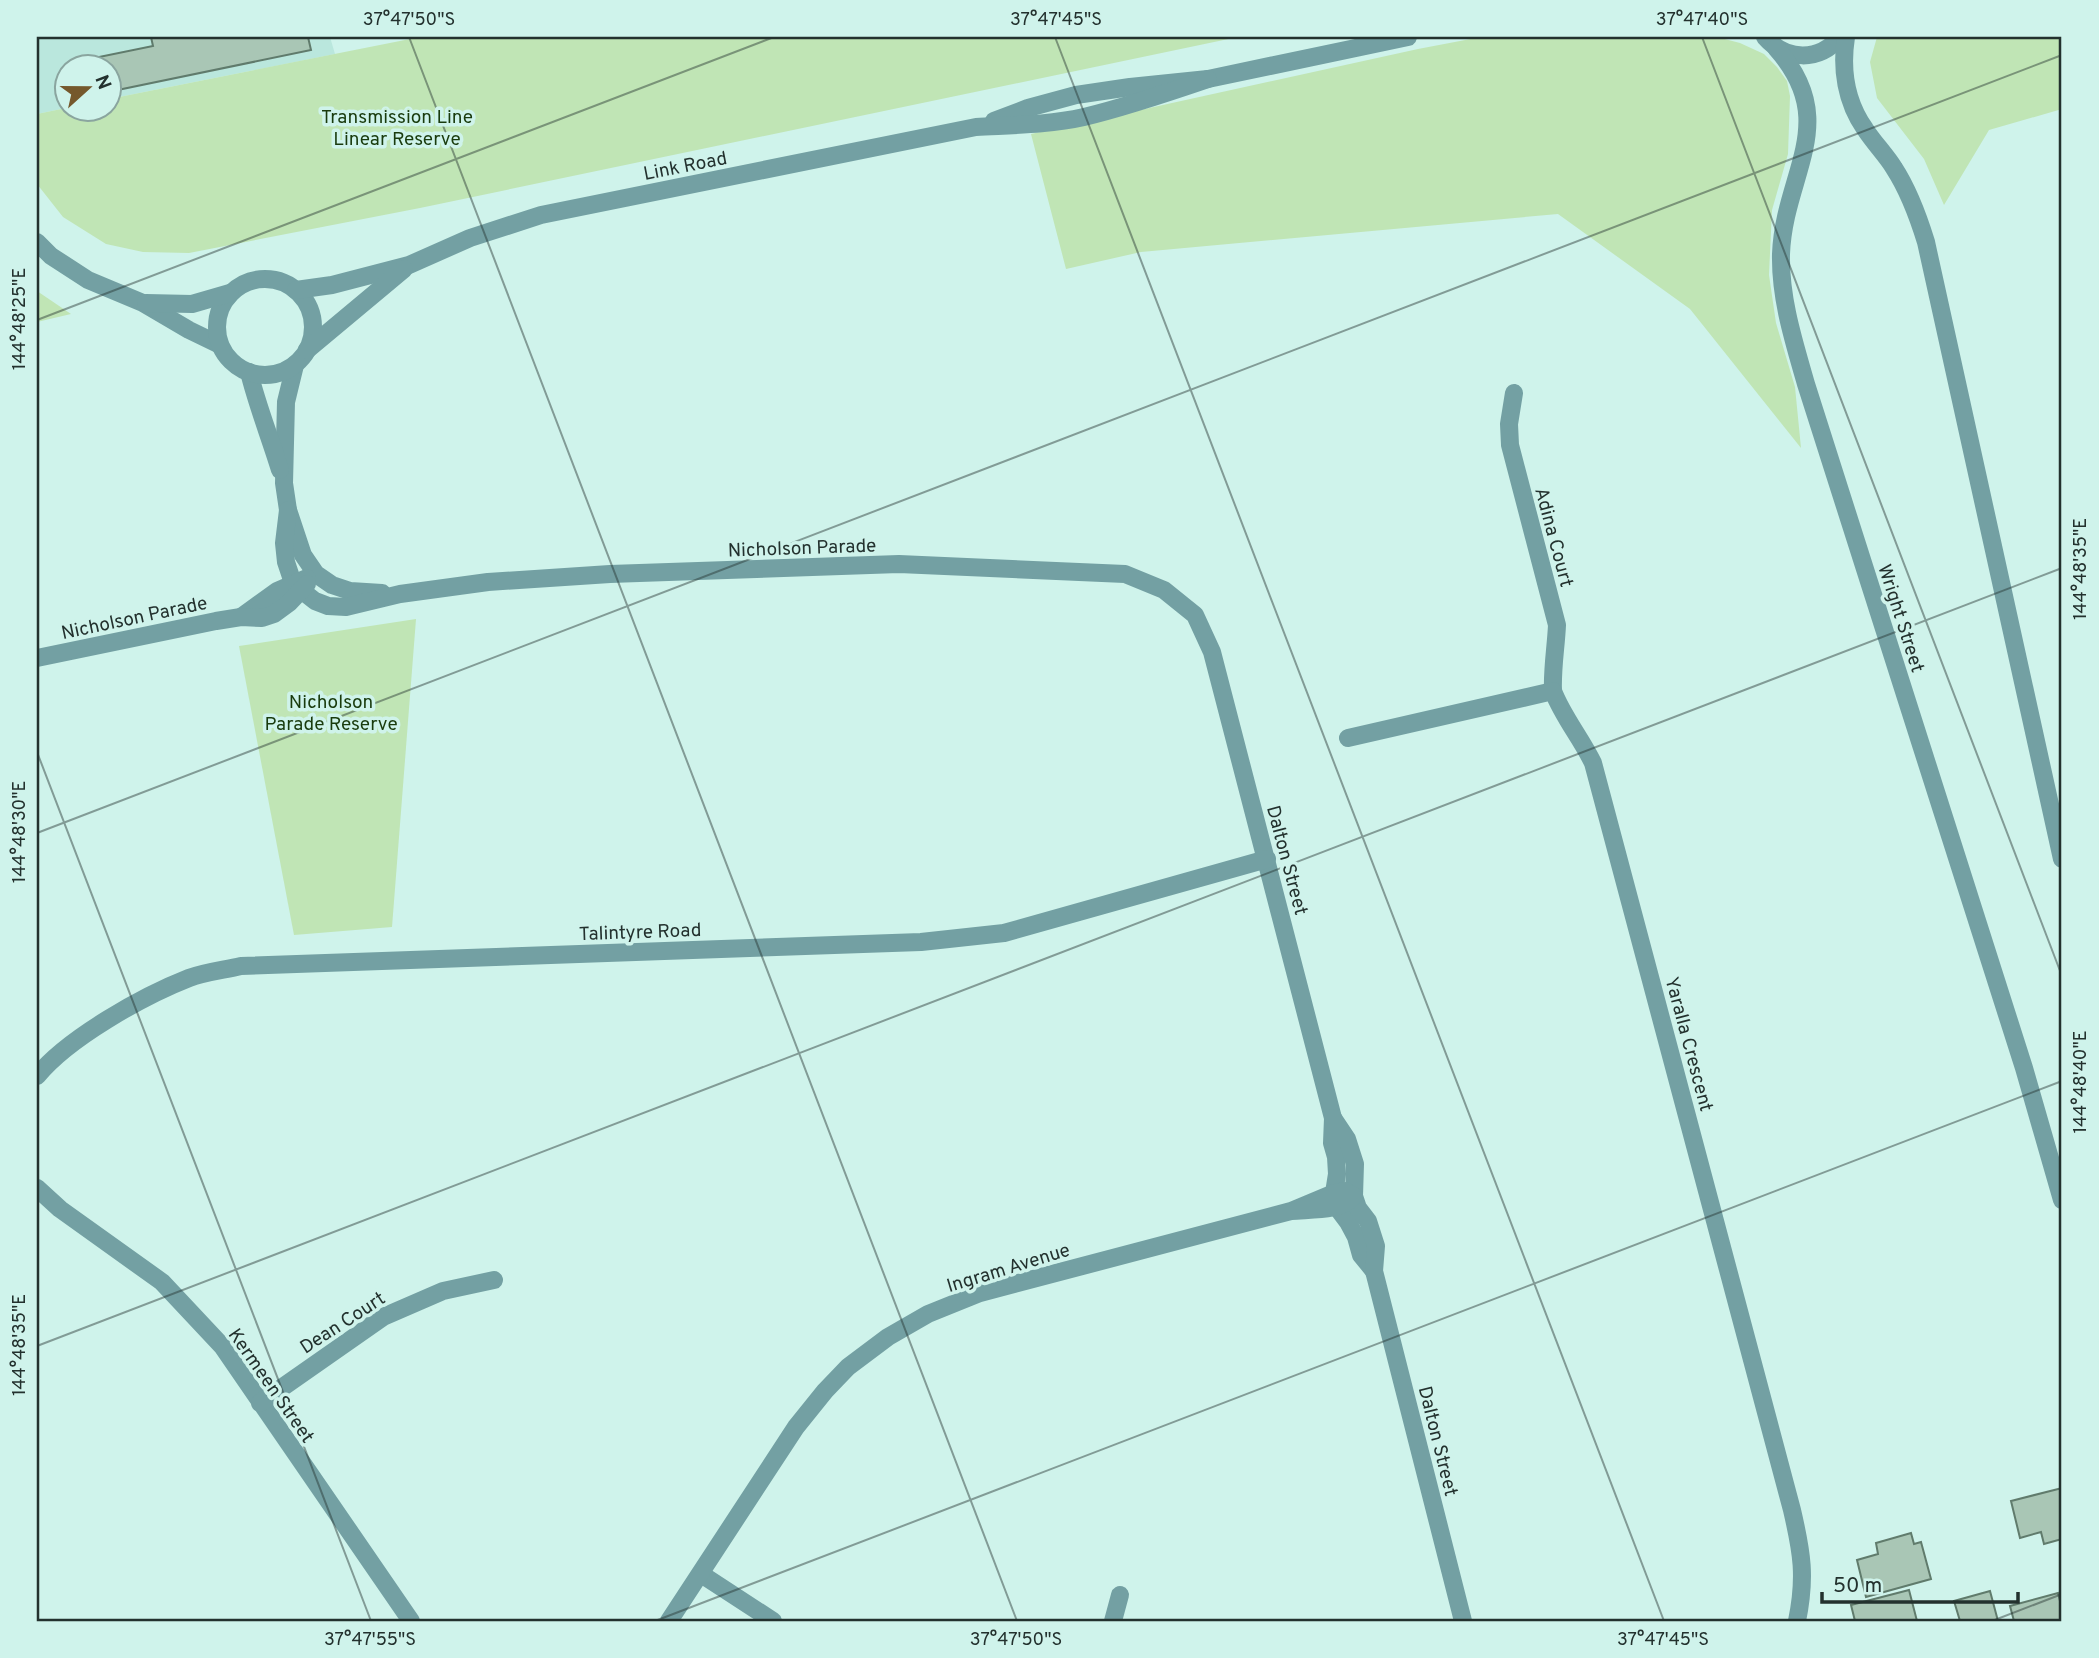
<svg xmlns="http://www.w3.org/2000/svg" width="2099" height="1658" font-family="Overpass,sans-serif">
<style>
.built{fill:#bae7dd}
.green{fill:#c0e5b5}
.building{fill:#a9c6b5;stroke:#607b6c;stroke-width:2}
.lines{fill:none;stroke-linecap:round;stroke-linejoin:round}
.minor{stroke:#73a0a3;stroke-width:18}
.tertiary{stroke:#73a0a3;stroke-width:18}
.ticks{fill:none;stroke:#23312e;stroke-width:2;stroke-opacity:0.45}
.labels{text-anchor:middle;stroke-width:7;stroke-linejoin:round;paint-order:stroke}
.park-label{font-size:19px;fill:#193b0d;stroke:#cff3eb}
.street-label{font-size:19px;fill:#23312e;stroke:#cff3eb}
.neatline{fill:none;stroke:#23312e;stroke-width:2.5}
.ticks-label{font-size:18px;text-anchor:middle;fill:#23312e}
</style>
<rect width="100%" height="100%" fill="#cff3eb"/>
<polygon class="built" points="37,37 330,37 335,54 109,99 108,66 66,66 66,108 37,114"/>
<g class="green">
<polygon points="420,37 1238,37 420,208 189,253 143,252 106,244 63,217 37,184 37,114 66,108 108,108 109,99"/>
<polygon points="1481,37 1717,37 1740,43 1764,54 1777,67 1787,81 1790,96 1788,154 1772,210 1769,275 1776,323 1795,387 1801,448 1690,309 1558,214 1141,252 1066,269 1031,134 1418,49"/>
<polygon points="1877,37 2062,37 2062,109 1989,130 1944,205 1924,159 1877,98 1870,62"/>
<polygon points="37,291 71,314 37,322"/>
<polygon points="416,619 392,927 294,935 239,646"/>
</g>
<g class="building">
<polygon points="151,37 308,37 311,50 108,92 108,66 101,66 99,57 153,46"/>
<polygon points="2062,1488 2062,1539 2044,1544 2041,1532 2020,1538 2011,1501"/>
<polygon points="1911,1533 1914,1544 1921,1542 1931,1579 1866,1597 1857,1560 1878,1554 1876,1543"/>
<polygon points="1909,1590 1917,1621 1855,1621 1851,1605"/>
<polygon points="1990,1591 1998,1621 1960,1621 1954,1601"/>
<polygon points="2058,1593 2062,1609 2062,1621 2014,1621 2010,1606"/>
</g>
<g class="lines">
<g class="minor">
<polyline points="295,365 286,402 284,483 288,510 303,555 316,574 332,585 350,591 382,593"/>
<path d="M249,372C257,405 270,437 280,470"/>
<path d="M1514,393L1509,424L1510,445L1557,625C1556,647 1552,669 1553,691"/>
<polyline points="288,510 284,543 286,562 291,577 301,590 315,601 328,606 346,607 400,594 488,582 610,574 899,564 1125,574 1164,590 1195,615 1212,652 1333,1118 1332,1143 1336,1157 1337,1174 1334,1193 1339,1210 1348,1222 1356,1237 1361,1255 1374,1271"/>
<polyline points="241,617 277,591 307,578"/>
<polyline points="37,658 216,621 241,617 262,618 274,614 289,603 307,584"/>
<path d="M1348,738L1553,691C1563,717 1581,738 1593,763L1792,1510C1802,1553 1806,1577 1797,1621"/>
<path d="M37,1076C68,1038 143,996 189,978C205,972 224,970 241,966L921,942L1004,933L1267,859"/>
<polyline points="1333,1118 1347,1139 1355,1164 1354,1196 1358,1208 1368,1221 1376,1246 1374,1271 1463,1621"/>
<polyline points="37,1188 60,1209 162,1282 222,1346 411,1621"/>
<polyline points="260,1403 383,1317 443,1291 494,1280"/>
<polyline points="701,1574 773,1621"/>
<path d="M669,1621L796,1427L825,1391L848,1367L888,1337L928,1314L980,1293L1291,1211C1310,1209 1341,1212 1354,1196L1345,1191L1334,1193L1291,1211"/>
<polyline points="1113,1621 1120,1595"/>
</g>
<g class="tertiary">
<path d="M1765,37C1786,61 1819,62 1840,37"/>
<path d="M1846,37C1841,69 1846,102 1865,129C1874,143 1886,155 1894,168C1909,191 1918,216 1926,242L2062,859"/>
<path d="M1776,48C1842,122 1784,173 1781,254C1780,299 1794,342 1806,384L2024,1068L2062,1200"/>
<polyline points="994,121 1028,108 1076,95 1130,87 1208,79 1408,37"/>
<polyline points="37,242 51,256 88,280 143,303 189,330 220,345"/>
<circle cx="265" cy="327" r="48"/>
<path d="M296,290L332,285L409,265L470,238L541,215L976,127C1012,125 1049,125 1084,117C1126,107 1167,93 1208,79"/>
<polyline points="146,303 192,304 230,293"/>
<polyline points="307,350 404,269"/>
</g>
</g>
<path class="ticks" d="M409,37L1017,1621M1055,37L1664,1621M1702,37L2062,976M37,320L774,37M37,752L371,1621M37,833L2062,55M37,1346L2062,568M655,1621L2062,1081M1992,1621L2062,1594"/>
<g class="labels">
<g class="park-label">
<text x="397" y="123">Transmission Line<tspan x="397" dy="22">Linear Reserve</tspan></text>
<text x="331" y="708">Nicholson<tspan x="331" dy="22">Parade Reserve</tspan></text>
</g>
<g class="street-label">
<text transform="translate(685 165) rotate(-11)" y="7">Link Road</text>
<text transform="translate(1555 537) rotate(75)" y="7">Adina Court</text>
<text transform="translate(802 547) rotate(-2)" y="7">Nicholson Parade</text>
<text transform="translate(134 617) rotate(-12)" y="7">Nicholson Parade</text>
<text transform="translate(1902 618) rotate(72)" y="7">Wright Street</text>
<text transform="translate(1288 860) rotate(75)" y="7">Dalton Street</text>
<text transform="translate(640 931) rotate(-2)" y="7">Talintyre Road</text>
<text transform="translate(1690 1044) rotate(75)" y="7">Yaralla Crescent</text>
<text transform="translate(1008 1267) rotate(-17)" y="7">Ingram Avenue</text>
<text transform="translate(342 1322) rotate(-33)" y="7">Dean Court</text>
<text transform="translate(272 1385) rotate(55)" y="7">Kermeen Street</text>
<text transform="translate(1439 1441) rotate(76)" y="7">Dalton Street</text>
</g>
</g>
<rect width="2099" height="1658" fill="none" stroke="#cff3eb" stroke-width="77"/>
<g transform="translate(88 88) rotate(69)"><circle r="33" fill="#cff3eb" stroke="#8aa59f" stroke-width="2"/>
<path d="M0-5L12 26L0 18L-12 26Z" fill="#75582c"/>
<text y="-10" font-size="19" font-weight="bold" text-anchor="middle" fill="#23312e">N</text>
</g>
<path d="M1822 1592v10h196v-10" fill="none" stroke="#23312e" stroke-width="3.5"/>
<text x="1833" y="1592" font-size="21" fill="#23312e" stroke="#cff3eb" stroke-width="5" paint-order="stroke">50 m</text>
<rect x="38" y="38" width="2022" height="1582" class="neatline"/>
<g class="ticks-label">
<text x="409" y="25">37°47'50"S</text>
<text x="1056" y="25">37°47'45"S</text>
<text x="1702" y="25">37°47'40"S</text>
<text transform="translate(19 319) rotate(-90)" y="6">144°48'25"E</text>
<text transform="translate(2080 569) rotate(-90)" y="6">144°48'35"E</text>
<text transform="translate(19 832) rotate(-90)" y="6">144°48'30"E</text>
<text transform="translate(2080 1082) rotate(-90)" y="6">144°48'40"E</text>
<text transform="translate(19 1345) rotate(-90)" y="6">144°48'35"E</text>
<text x="370" y="1645">37°47'55"S</text>
<text x="1016" y="1645">37°47'50"S</text>
<text x="1663" y="1645">37°47'45"S</text>
</g>
</svg>
